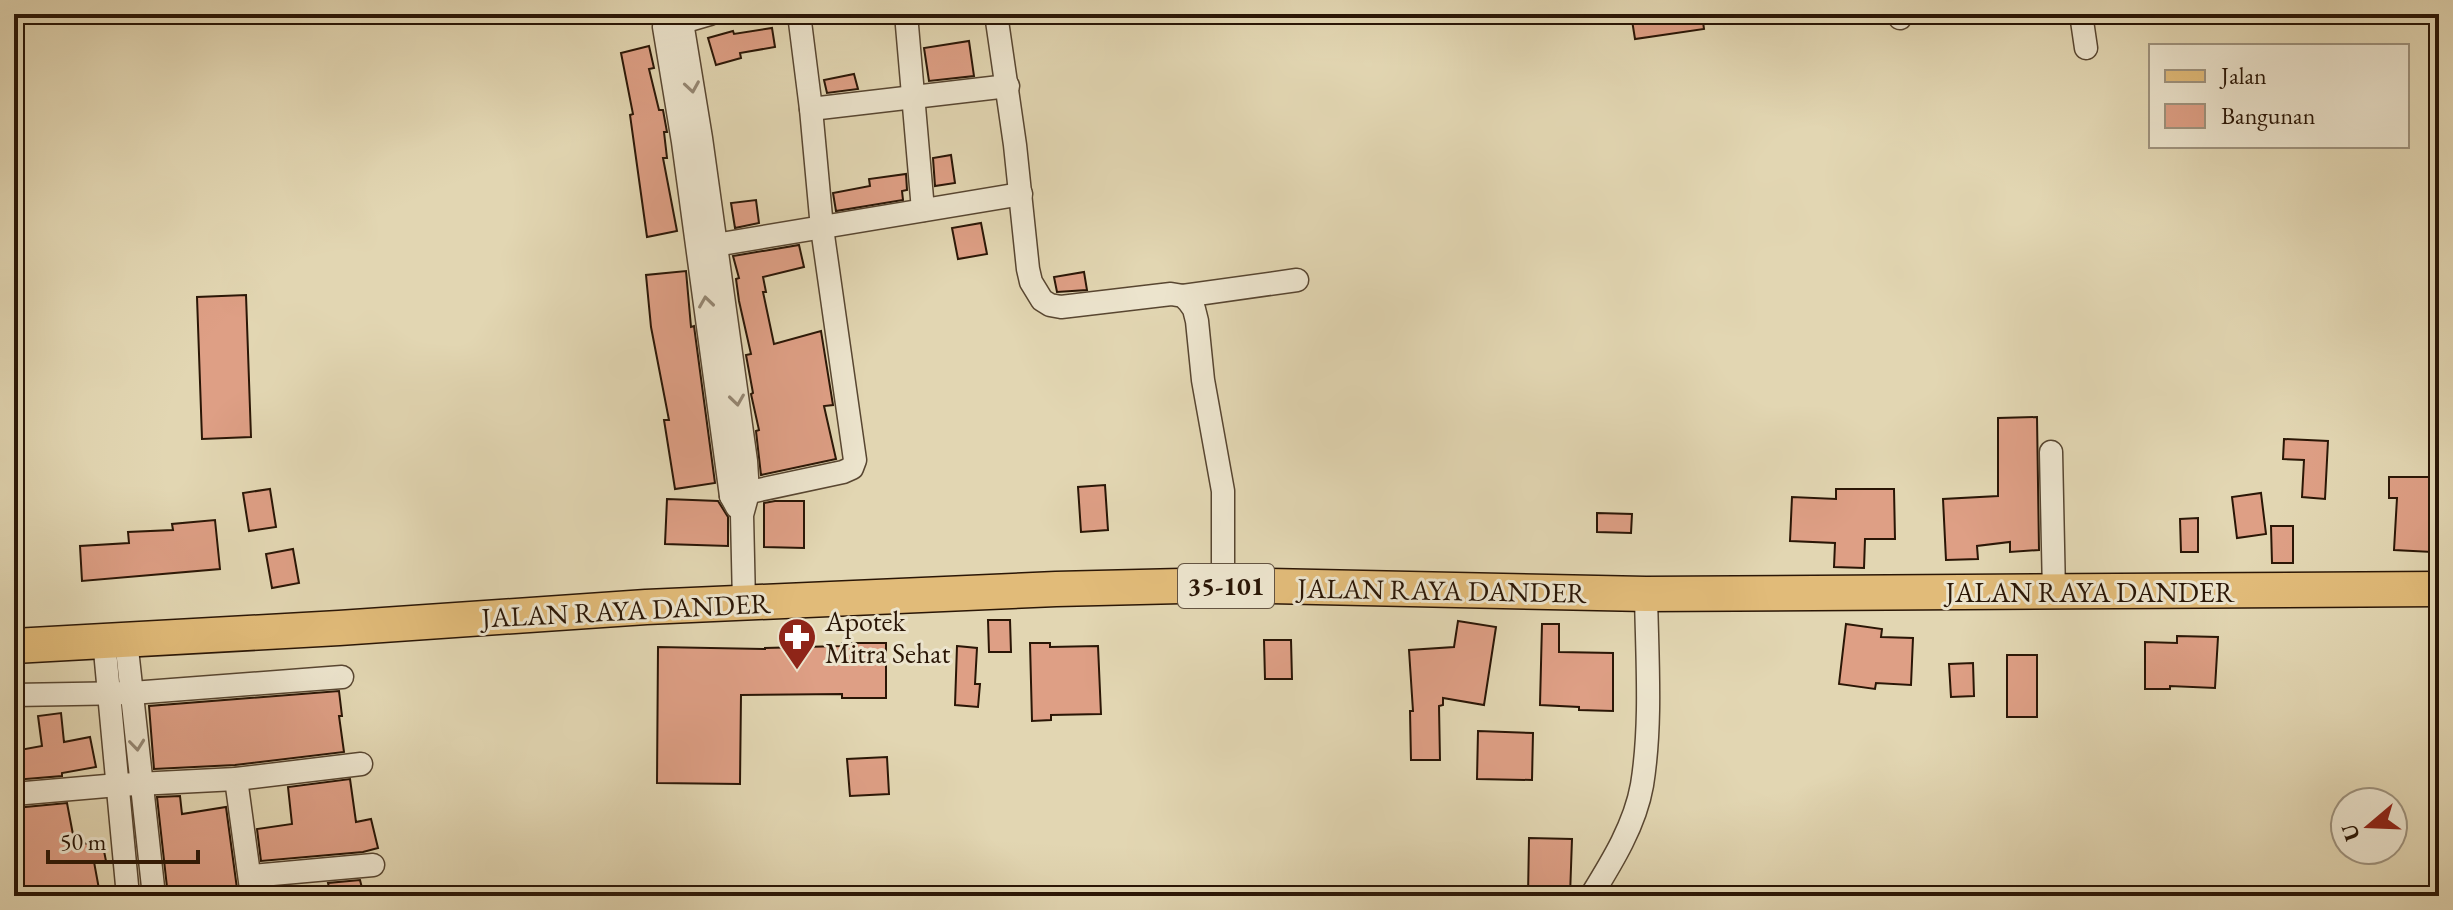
<svg xmlns="http://www.w3.org/2000/svg" width="2453" height="910" font-family="'EB Garamond',serif">
<style>
.building{fill:#de9f85;stroke:#2a1606;stroke-width:2}
.lines{fill:none;stroke-linecap:round;stroke-linejoin:round}
.street-casing{stroke:#584631;stroke-width:25}
.primary-casing{stroke:#2a1606;stroke-width:37}
.street{stroke:#ece4cd;stroke-width:22}
.primary{stroke:#e1bb79;stroke-width:34}
.oneway{stroke:#958773}
.labels{text-anchor:middle;stroke-width:6;stroke-linejoin:round;paint-order:stroke}
.shield{fill:#ece4cd;stroke:#645442;stroke-width:2}
.shield-label{font-size:26px;font-weight:bold;fill:#2a1606}
.street-label{font-size:28px;fill:#2a1606;stroke:#ece4cd}
.poi-label{font-size:28px;fill:#2a1606;stroke:#ece4cd;text-anchor:start}
</style>
<rect width="100%" height="100%" fill="#e2d6b2"/>
<filter id="stains"><feTurbulence type="fractalNoise" baseFrequency=".0025" numOctaves="4"/><feColorMatrix values="0 0 0 0 .2 0 0 0 0 .09 0 0 0 0 .02 0 0 0 .5 -.17"/></filter>
<radialGradient id="worn" r=".72"><stop offset=".6" stop-color="#630" stop-opacity="0"/><stop offset="1" stop-color="#630" stop-opacity=".3"/></radialGradient>
<g class="building">
<polygon points="1631,14 1649,14 1649,17 1702,14 1704,29 1635,39"/>
<polygon points="772,28 775,47 740,53 741,58 716,65 708,38 733,31 734,34"/>
<polygon points="969,41 974,76 929,81 924,48"/>
<polygon points="649,46 654,68 649,69 659,110 663,110 667,132 664,132 667,158 663,158 677,231 647,237 630,115 633,114 621,53"/>
<polygon points="854,74 858,89 827,93 824,80"/>
<polygon points="951,155 955,183 935,186 933,158"/>
<polygon points="906,174 907,190 902,191 903,200 836,211 833,193 870,186 869,179"/>
<polygon points="756,200 759,223 735,228 731,203"/>
<polygon points="981,223 987,254 958,259 952,228"/>
<polygon points="799,245 804,267 763,277 766,292 763,292 774,344 821,331 833,405 824,406 836,459 761,475 756,431 759,430 751,394 753,393 746,355 751,354 739,301 736,279 739,278 733,256"/>
<polygon points="686,271 691,327 694,326 715,483 675,489 664,420 669,420 651,327 646,275"/>
<polygon points="1084,272 1087,290 1057,292 1054,277"/>
<polygon points="246,295 251,437 202,439 197,297"/>
<polygon points="2037,417 2039,550 2010,552 2010,542 1977,546 1978,559 1946,560 1943,499 1998,496 1998,418"/>
<polygon points="2284,439 2328,441 2325,499 2302,497 2304,460 2283,459"/>
<polygon points="2389,477 2433,477 2432,552 2394,550 2397,498 2389,498"/>
<polygon points="1105,485 1108,530 1081,532 1078,487"/>
<polygon points="270,489 276,527 249,531 243,493"/>
<polygon points="1836,489 1894,489 1895,539 1865,539 1864,568 1834,567 1835,543 1790,541 1792,497 1836,499"/>
<polygon points="2261,493 2266,534 2237,538 2232,497"/>
<polygon points="667,499 718,501 728,517 728,546 665,544"/>
<polygon points="775,501 804,501 804,548 764,547 764,503"/>
<polygon points="1597,513 1632,514 1631,533 1597,532"/>
<polygon points="2198,518 2198,552 2181,552 2180,519"/>
<polygon points="215,520 220,569 82,581 80,546 129,543 128,532 173,530 172,524"/>
<polygon points="2271,526 2293,526 2293,563 2272,563"/>
<polygon points="293,549 299,583 272,588 266,554"/>
<polygon points="988,620 1010,620 1011,652 989,652"/>
<polygon points="1458,621 1496,627 1484,705 1443,698 1443,705 1439,706 1440,760 1411,760 1410,711 1413,711 1409,650 1454,647"/>
<polygon points="1542,624 1559,624 1559,652 1613,653 1613,711 1579,710 1579,707 1540,705"/>
<polygon points="1846,624 1882,629 1881,637 1913,638 1911,685 1876,683 1875,689 1839,684"/>
<polygon points="2177,636 2218,637 2215,688 2170,686 2170,689 2145,689 2145,642 2177,643"/>
<polygon points="1264,640 1291,640 1292,679 1265,679"/>
<polygon points="842,643 886,643 886,698 842,698 842,694 741,695 740,784 657,783 658,647 765,649 765,648 842,646"/>
<polygon points="1030,643 1050,643 1050,647 1098,646 1101,714 1051,715 1051,720 1032,721"/>
<polygon points="957,646 977,648 975,684 980,684 978,707 955,705"/>
<rect x="2007" y="655" width="30" height="62"/>
<polygon points="1973,663 1974,696 1951,697 1949,664"/>
<polygon points="339,691 342,716 339,716 344,752 235,765 154,769 149,706"/>
<polygon points="61,713 64,742 90,737 96,767 62,773 62,776 14,780 14,751 42,746 38,716"/>
<polygon points="1478,731 1533,733 1532,780 1477,779"/>
<polygon points="887,757 889,794 850,796 847,759"/>
<polygon points="350,779 356,822 371,819 378,848 363,852 261,861 257,829 292,824 288,787"/>
<polygon points="180,796 182,814 226,807 238,896 168,896 157,797"/>
<polygon points="67,803 75,845 102,841 106,861 94,862 99,889 95,889 97,896 16,896 14,834 17,833 15,808"/>
<polygon points="1529,838 1572,839 1570,896 1528,896"/>
<polygon points="360,880 364,896 331,896 328,883"/>
</g>
<g class="lines">
<g class="street-casing">
<g id="street">
<polyline points="666,14 664,27 683,142 731,496 737,507"/>
<polyline points="673,14 682,22 701,138 746,461 748,493 742,515 744,603"/>
<polyline points="906,14 923,210"/>
<polyline points="996,14 1015,145 1028,269 1031,282 1042,300 1050,305 1061,307 1171,294 1183,296 1189,302 1194,309 1197,321 1203,380 1223,491 1223,585"/>
<polyline points="1899,14 1900,18"/>
<polyline points="2081,14 2086,48"/>
<polyline points="669,26 710,14"/>
<polyline points="811,109 1008,86"/>
<polyline points="703,247 1021,194"/>
<polyline points="1183,296 1297,280"/>
<polyline points="2051,452 2054,593"/>
<polyline points="731,496 843,472 852,468 855,460 822,228 811,109 799,14"/>
<polyline points="104,640 128,896"/>
<polyline points="126,640 154,896"/>
<polyline points="14,695 132,693 342,677"/>
<polyline points="236,779 252,896"/>
<polyline points="14,794 118,785 236,779 361,764"/>
<polyline points="251,876 373,865"/>
<path d="M1591,896C1612,862 1635,825 1642,785C1652,723 1647,657 1646,594"/>
</g>
</g>
<g class="primary-casing">
<polyline id="primary" points="14,646 339,628 646,607 1056,589 1223,585 1646,594 2439,589"/>
</g>
<use href="#street" class="street"/>
<use href="#primary" class="primary"/>
</g>
<defs><path id="oneway-chevron" d="M-2-3.5L2.5 0L-2 3.5" fill="none" stroke-width="1.6" stroke-linecap="round" stroke-linejoin="round" transform="scale(2)"/></defs>
<g class="oneway">
<use href="#oneway-chevron" transform="translate(692 87) rotate(81)"/>
<use href="#oneway-chevron" transform="translate(706 302) rotate(-98)"/>
<use href="#oneway-chevron" transform="translate(737 400) rotate(82)"/>
<use href="#oneway-chevron" transform="translate(137 745) rotate(84)"/>
</g>
<defs>
<g id="pharmacy-pin" transform="scale(2)"><path d="M0 17L-7.5 6A9.5 9.5 0 1 1 7.5 6Z" fill="#8f2418" stroke="#ece4cd"/><path d="M-2-6h4v4h4v4h-4v4h-4v-4h-4v-4h4Z" fill="#fff"/></g>
</defs>
<g fill-rule="evenodd">
<use href="#pharmacy-pin" x="797" y="637"/>
</g>
<g class="labels">
<rect class="shield" x="1178" y="564" width="96" height="44" rx="6"/>
<g class="shield-label">
<text x="1226" y="595">35-101</text>
</g>
<g class="street-label">
<text transform="translate(1442 590) rotate(1)" y="10">JALAN RAYA DANDER</text>
<text x="2090" y="602">JALAN RAYA DANDER</text>
<text transform="translate(626 610) rotate(-3)" y="10">JALAN RAYA DANDER</text>
</g>
<g class="poi-label">
<text x="825" y="631">Apotek<tspan x="825" dy="32">Mitra Sehat</tspan></text>
</g>
</g>
<rect width="2453" height="910" fill="none" stroke="#e2d6b2" stroke-width="48"/>
<rect x="16" y="16" width="2421" height="878" fill="none" stroke="#2a1606" stroke-width="4"/>
<rect x="24" y="24" width="2405" height="862" fill="none" stroke="#2a1606" stroke-width="2"/>
<rect x="2149" y="44" width="260" height="104" fill="#ece4cd" stroke="#9e927d" stroke-width="2"/>
<rect x="2165" y="70" width="40" height="12" fill="#e1bb79" stroke="#9e927d" stroke-width="2"/>
<text x="2221" y="84" font-size="24" fill="#2a1606">Jalan</text>
<rect x="2165" y="104" width="40" height="24" fill="#de9f85" stroke="#9e927d" stroke-width="2"/>
<text x="2221" y="124" font-size="24" fill="#2a1606">Bangunan</text>
<g transform="translate(2369 826) rotate(251)"><circle r="38" fill="#ece4cd" stroke="#9e927d" stroke-width="2"/>
<path d="M0-6L14 30L0 20L-14 30Z" fill="#8f2418"/>
<text y="-12" font-size="22" font-weight="bold" text-anchor="middle" fill="#2a1606">U</text>
</g>
<path d="M48 850v12h150v-12" fill="none" stroke="#2a1606" stroke-width="4"/>
<text x="60" y="850" font-size="24" fill="#2a1606" stroke="#ece4cd" stroke-width="6" paint-order="stroke">50 m</text>
<rect width="100%" height="100%" filter="url(#stains)"/>
<rect width="100%" height="100%" fill="url(#worn)"/>
</svg>
